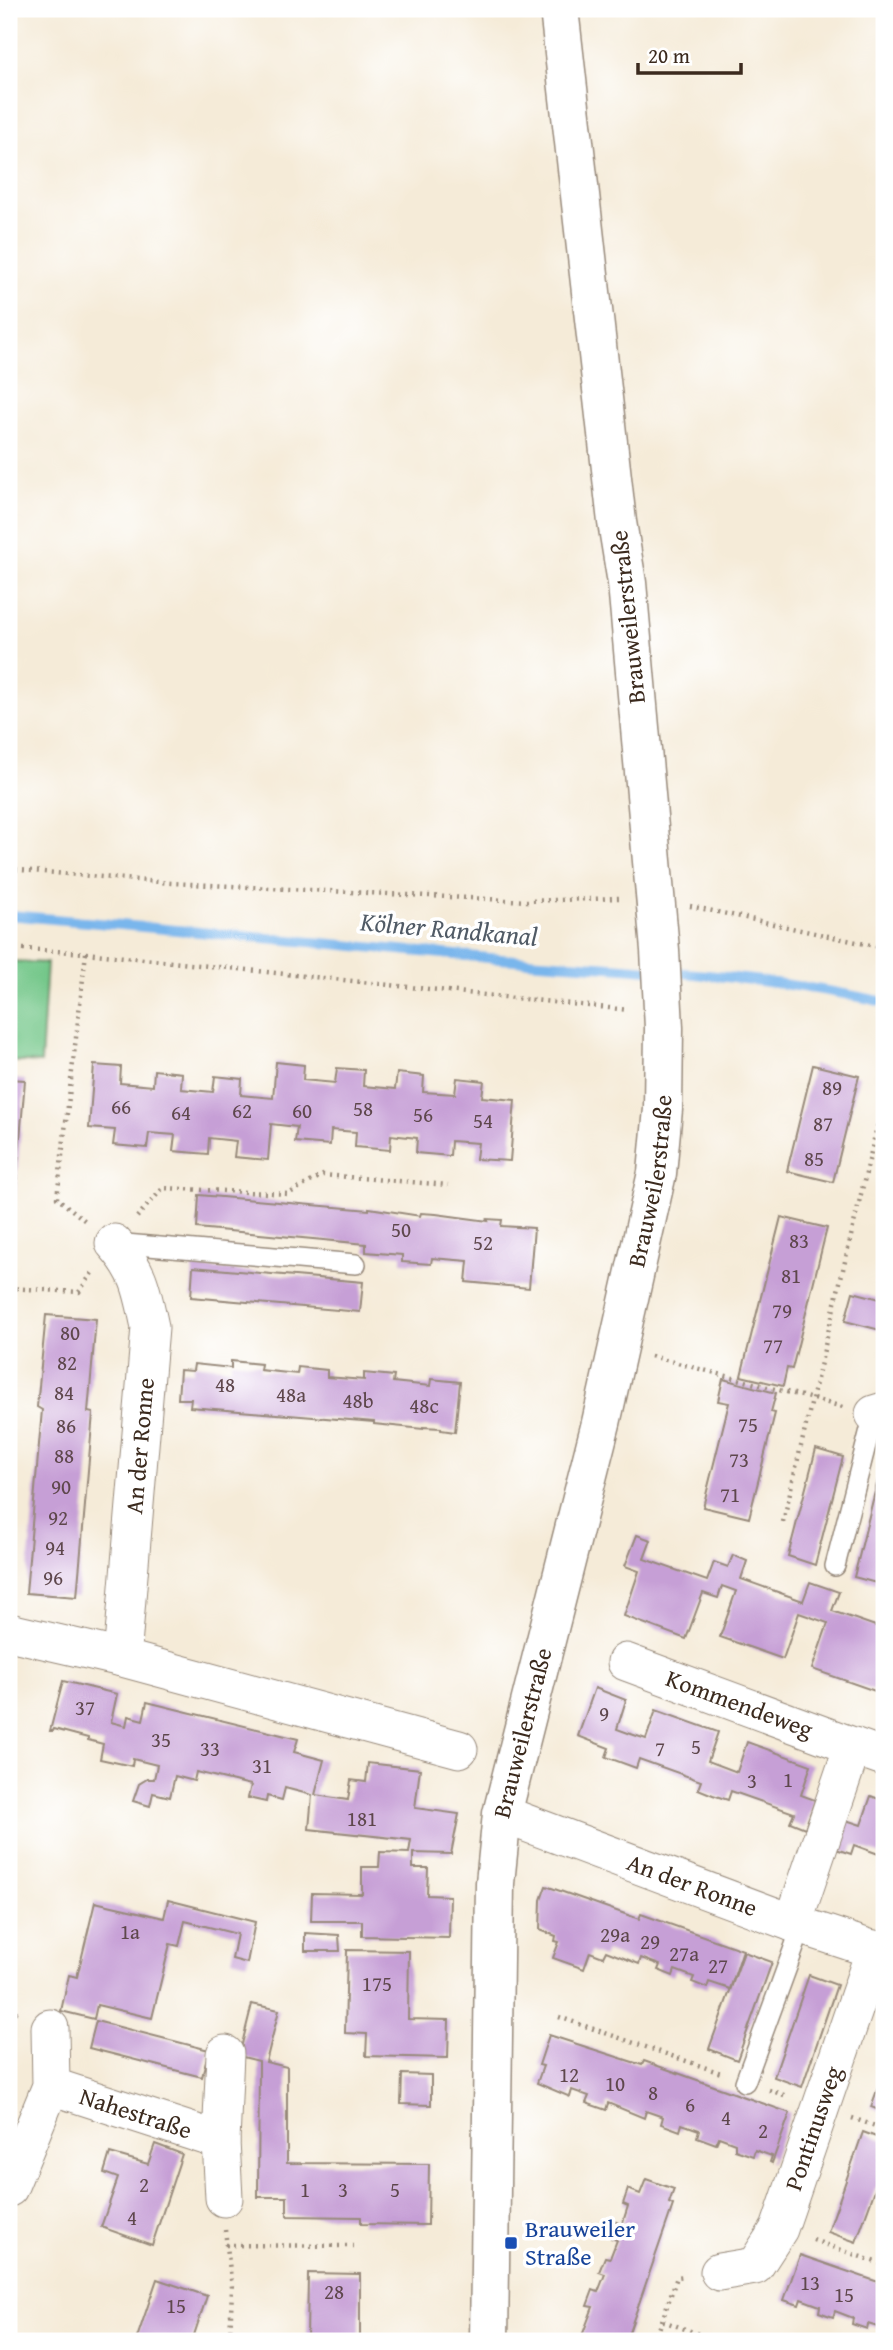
<svg xmlns="http://www.w3.org/2000/svg" width="893" height="2350" font-family="'Gentium Book Plus',serif">
<style>
.green{fill:#74c78a;stroke:#587854;stroke-width:2}
.lines{fill:none;stroke-linecap:round;stroke-linejoin:round}
.stream{stroke:#79b6ec;stroke-width:10}
.building{fill:#c69fd6}
.service-casing{stroke:#988a7b;stroke-width:22}
.minor-casing{stroke:#988a7b;stroke-width:39}
.tertiary-casing{stroke:#988a7b;stroke-width:41}
.path{stroke:#988a7b;stroke-width:4.5;stroke-dasharray:2 5;stroke-linecap:butt}
.service{stroke:#fff;stroke-width:19}
.minor{stroke:#fff;stroke-width:37}
.tertiary{stroke:#fff;stroke-width:38}
.transit-dot{fill:#1a4fb4;stroke:#fff;stroke-width:2.5}
.labels{text-anchor:middle;stroke-width:7;stroke-linejoin:round;paint-order:stroke}
.number-label{font-size:21px;fill:#5e474c}
.street-label{font-size:24px;fill:#3b2a1e;stroke:#fff}
.transit-label{font-size:24px;fill:#164399;stroke:#fff;text-anchor:start}
.water-label{font-size:26px;font-style:italic;fill:#515b66;stroke:#fff}
</style>
<rect width="100%" height="100%" fill="#fff"/>
<filter id="ink" filterUnits="userSpaceOnUse"><feTurbulence type="fractalNoise" baseFrequency=".0143" numOctaves="2"/><feDisplacementMap in="SourceGraphic" scale="14" xChannelSelector="R" yChannelSelector="G"/><feConvolveMatrix kernelMatrix="1 2 1 2 8 2 1 2 1" color-interpolation-filters="sRGB"/></filter>
<filter id="wash" filterUnits="userSpaceOnUse"><feTurbulence type="fractalNoise" baseFrequency=".00686" numOctaves="4" result="noise"/><feDisplacementMap in="SourceGraphic" scale="28" xChannelSelector="R" yChannelSelector="G"/><feGaussianBlur stdDeviation="1.57" result="paint"/><feColorMatrix in="noise" values="0 0 0 0 0 0 0 0 0 0 0 0 0 0 0 0 0 1.4 0 .05"/><feComposite in="paint" operator="in"/></filter>
<g filter="url(#wash)">
<rect width="100%" height="100%" fill="#f5ebd8"/>
<polygon class="green" points="9,961 47,963 41,1063 9,1061"/>
<g class="lines">
<path class="stream" d="M9,915C169,929 329,944 489,958C622,969 754,973 884,1002"/>
</g>
<g id="blocks">
<g class="building">
<polygon points="276,1062 304,1065 303,1080 335,1083 337,1068 364,1070 363,1086 395,1089 397,1073 424,1076 423,1092 455,1094 457,1078 484,1081 482,1097 515,1100 510,1161 476,1159 478,1143 451,1141 450,1156 416,1153 417,1138 391,1135 390,1150 355,1147 356,1132 331,1130 330,1145 295,1142 297,1127 271,1124 268,1160 234,1157 236,1141 209,1138 208,1154 173,1151 175,1135 149,1133 147,1148 113,1145 115,1130 89,1128 94,1065 121,1067 120,1083 153,1086 154,1070 182,1073 181,1089 213,1092 215,1076 242,1079 241,1095 273,1098"/>
<polygon points="813,1065 859,1076 833,1182 787,1171"/>
<polygon points="9,1079 25,1080 11,1246 9,1245"/>
<polygon points="199,1195 369,1210 369,1208 420,1216 421,1213 436,1214 488,1221 487,1219 502,1220 501,1226 534,1228 529,1288 466,1282 468,1261 432,1258 431,1264 402,1262 402,1255 366,1252 366,1244 197,1228"/>
<polygon points="781,1217 827,1228 792,1369 787,1368 783,1386 741,1376"/>
<polygon points="193,1267 363,1282 360,1312 191,1297"/>
<polygon points="853,1292 884,1300 884,1331 845,1321"/>
<polygon points="46,1315 96,1319 88,1412 93,1413 77,1597 26,1593 42,1410 37,1407"/>
<polygon points="231,1361 261,1364 260,1370 297,1374 298,1367 327,1370 327,1377 364,1380 364,1373 394,1376 393,1382 430,1386 431,1379 460,1382 455,1432 441,1430 441,1428 423,1427 423,1429 374,1424 374,1422 190,1407 191,1399 178,1399 180,1370 193,1371 194,1364 231,1368"/>
<polygon points="723,1379 776,1393 771,1412 775,1413 749,1518 703,1507 729,1403 718,1401"/>
<polygon points="816,1449 843,1457 815,1565 788,1556"/>
<polygon points="883,1459 884,1567 880,1584 854,1577"/>
<polygon points="637,1535 651,1540 644,1559 707,1581 714,1562 728,1567 733,1555 747,1561 741,1579 803,1601 810,1582 839,1592 832,1611 884,1629 884,1664 875,1691 812,1669 828,1623 799,1613 783,1659 720,1637 736,1591 722,1586 718,1598 703,1593 686,1639 624,1616 639,1571 625,1566"/>
<polygon points="63,1681 117,1694 111,1722 126,1726 128,1716 143,1720 147,1702 298,1739 294,1752 324,1760 315,1795 348,1800 351,1780 366,1782 368,1763 420,1769 415,1808 459,1814 451,1854 413,1853 413,1868 428,1868 427,1895 450,1896 449,1938 362,1936 362,1921 311,1921 312,1893 362,1894 362,1867 379,1867 380,1852 409,1853 411,1840 309,1829 312,1795 285,1788 282,1800 267,1796 266,1802 248,1798 251,1785 196,1772 194,1781 175,1776 170,1797 153,1793 150,1806 133,1801 139,1784 147,1779 154,1779 157,1765 133,1759 132,1766 100,1759 103,1744 88,1740 88,1738 54,1729 53,1731 50,1731"/>
<polygon points="595,1688 626,1700 617,1729 631,1734 646,1739 656,1710 718,1732 708,1761 737,1772 747,1742 811,1765 801,1795 815,1800 805,1828 790,1822 794,1813 731,1791 728,1800 713,1795 698,1789 701,1781 639,1759 636,1768 606,1757 609,1748 578,1736"/>
<polygon points="871,1796 884,1801 884,1856 854,1845 851,1854 836,1849 846,1820 861,1825"/>
<polygon points="546,1886 639,1919 641,1914 743,1950 730,1989 709,1982 707,1988 692,1982 694,1977 675,1970 673,1976 658,1970 660,1965 641,1958 639,1964 606,1951 603,1957 590,1952 584,1969 553,1958 559,1942 555,1941 556,1936 540,1930 541,1900"/>
<polygon points="168,1900 255,1922 247,1963 232,1959 237,1934 185,1921 179,1946 170,1944 152,2018 97,2005 94,2019 61,2011 69,1975 77,1977 95,1902 164,1918"/>
<polygon points="305,1933 339,1935 340,1951 305,1951"/>
<polygon points="347,1950 409,1951 408,2019 449,2020 448,2058 366,2056 367,2034 345,2033"/>
<polygon points="744,1952 772,1962 737,2060 709,2049"/>
<polygon points="809,1975 837,1985 802,2087 774,2077"/>
<polygon points="252,2004 279,2010 266,2062 287,2067 287,2163 429,2164 428,2225 361,2224 361,2217 287,2216 287,2197 258,2197 259,2061 239,2056"/>
<polygon points="96,2021 209,2050 202,2077 89,2048"/>
<polygon points="549,2035 642,2065 644,2061 790,2113 772,2163 770,2162 772,2156 755,2150 753,2156 735,2150 735,2143 719,2137 716,2144 697,2137 699,2130 682,2124 680,2131 661,2124 663,2117 646,2111 644,2118 608,2103 606,2110 586,2103 589,2096 572,2090 570,2097 537,2083 543,2066 539,2065"/>
<polygon points="884,2071 884,2112 871,2107"/>
<polygon points="402,2074 431,2075 431,2105 401,2104"/>
<polygon points="863,2132 884,2140 884,2189 876,2187 856,2242 828,2232"/>
<polygon points="155,2144 182,2154 152,2245 101,2227 118,2178 104,2173 110,2153 148,2164"/>
<polygon points="646,2179 674,2189 669,2203 673,2205 626,2341 580,2341 593,2307 587,2306 593,2290 598,2292 605,2274 599,2272 605,2257 610,2258 617,2240 611,2238 616,2222 622,2225 628,2206 623,2204 628,2189 640,2194"/>
<polygon points="800,2255 884,2284 884,2329 868,2324 867,2329 852,2324 853,2318 835,2311 833,2317 819,2312 820,2306 801,2299 799,2305 784,2300"/>
<polygon points="308,2273 360,2274 360,2341 307,2341"/>
<polygon points="157,2279 207,2296 192,2341 136,2341"/>
</g>
</g>
</g>
<g filter="url(#ink)">
<use href="#blocks" fill-opacity="0" stroke="#988a7b" stroke-width="2"/>
<g class="lines">
<g class="service-casing">
<g id="service">
<polyline points="114,1243 356,1264"/>
<polyline points="835,1566 874,1414"/>
<polyline points="745,2082 802,1926"/>
</g>
</g>
<g class="minor-casing">
<g id="minor">
<path d="M114,1243C140,1272 142,1290 150,1327L122,1658"/>
<polyline points="874,1414 884,1411"/>
<polyline points="9,1632 122,1658 459,1749"/>
<path id="s1" d="M626,1662L853,1746"/>
<path id="s2" d="M502,1814L793,1923L884,1953"/>
<polyline points="793,1923 853,1746 884,1757"/>
<path id="s3" d="M51,2086L221,2141"/>
<polyline points="9,2188 51,2086 50,2028"/>
<polyline points="224,2198 221,2141 225,2054"/>
<path id="s4" d="M719,2272L755,2266L779,2229L875,1949"/>
</g>
</g>
<g class="tertiary-casing">
<g id="tertiary">
<path id="s5" d="M489,2341L495,1883L502,1814L601,1423L657,1173L663,1109L664,1028L660,950L627,583L617,522L559,9"/>
</g>
</g>
<g class="path">
<polyline points="9,869 171,883 527,901 619,898"/>
<polyline points="690,906 884,948"/>
<polyline points="9,948 86,953 628,1010"/>
<polyline points="86,953 57,1198 88,1223"/>
<polyline points="137,1217 163,1188 288,1194 323,1175 448,1185"/>
<polyline points="9,1288 79,1292 92,1273"/>
<polyline points="651,1356 843,1407"/>
<polyline points="783,1522 881,1110"/>
<polyline points="9,2009 21,2014"/>
<polyline points="559,2017 721,2073"/>
<polyline points="769,2090 787,2096"/>
<polyline points="852,2118 884,2129"/>
<polyline points="225,2230 232,2287 230,2341"/>
<polyline points="813,2240 884,2265"/>
<polyline points="226,2245 353,2246"/>
<polyline points="663,2321 718,2341"/>
<polyline points="655,2341 677,2277 685,2276"/>
</g>
<use href="#service" class="service"/>
<use href="#minor" class="minor"/>
<use href="#tertiary" class="tertiary"/>
</g>
</g>
<rect class="transit-dot" x="504" y="2236" width="14" height="14" rx="3.5"/>
<g class="labels">
<g class="number-label">
<text x="832" y="1095">89</text>
<text x="121" y="1114">66</text>
<text x="363" y="1116">58</text>
<text x="242" y="1118">62</text>
<text x="302" y="1118">60</text>
<text x="181" y="1120">64</text>
<text x="423" y="1122">56</text>
<text x="483" y="1128">54</text>
<text x="823" y="1131">87</text>
<text x="814" y="1166">85</text>
<text x="401" y="1237">50</text>
<text x="799" y="1248">83</text>
<text x="483" y="1250">52</text>
<text x="791" y="1283">81</text>
<text x="782" y="1318">79</text>
<text x="70" y="1340">80</text>
<text x="773" y="1353">77</text>
<text x="67" y="1370">82</text>
<text x="225" y="1392">48</text>
<text x="64" y="1400">84</text>
<text x="291" y="1402">48a</text>
<text x="358" y="1408">48b</text>
<text x="424" y="1413">48c</text>
<text x="748" y="1432">75</text>
<text x="66" y="1433">86</text>
<text x="64" y="1463">88</text>
<text x="739" y="1467">73</text>
<text x="61" y="1494">90</text>
<text x="730" y="1502">71</text>
<text x="58" y="1525">92</text>
<text x="55" y="1555">94</text>
<text x="53" y="1585">96</text>
<text x="85" y="1715">37</text>
<text x="604" y="1721">9</text>
<text x="161" y="1747">35</text>
<text x="696" y="1754">5</text>
<text x="210" y="1756">33</text>
<text x="660" y="1756">7</text>
<text x="262" y="1773">31</text>
<text x="788" y="1787">1</text>
<text x="752" y="1788">3</text>
<text x="362" y="1826">181</text>
<text x="130" y="1939">1a</text>
<text x="615" y="1942">29a</text>
<text x="650" y="1949">29</text>
<text x="684" y="1961">27a</text>
<text x="718" y="1973">27</text>
<text x="377" y="1991">175</text>
<text x="569" y="2082">12</text>
<text x="615" y="2091">10</text>
<text x="653" y="2100">8</text>
<text x="690" y="2112">6</text>
<text x="726" y="2125">4</text>
<text x="763" y="2138">2</text>
<text x="144" y="2192">2</text>
<text x="305" y="2197">1</text>
<text x="343" y="2197">3</text>
<text x="395" y="2197">5</text>
<text x="132" y="2225">4</text>
<text x="810" y="2290">13</text>
<text x="334" y="2299">28</text>
<text x="844" y="2302">15</text>
<text x="176" y="2313">15</text>
</g>
<g class="street-label">
<text transform="translate(628 617) rotate(-96)" y="8">Brauweilerstraße</text>
<text dy="8" stroke="none"><textPath href="#s5" startOffset="1178">Brauweilerstraße</textPath></text>
<text transform="translate(140 1446) rotate(-85)" y="8">An der Ronne</text>
<text dy="8" stroke="none"><textPath href="#s1" startOffset="121">Kommendeweg</textPath></text>
<text dy="8" stroke="none"><textPath href="#s5" startOffset="611">Brauweilerstraße</textPath></text>
<text dy="8" stroke="none"><textPath href="#s2" startOffset="203">An der Ronne</textPath></text>
<text dy="8" stroke="none"><textPath href="#s3" startOffset="89">Nahestraße</textPath></text>
<text dy="8" stroke="none"><textPath href="#s4" startOffset="187">Pontinusweg</textPath></text>
</g>
<g class="transit-label">
<text x="525" y="2237">Brauweiler<tspan x="525" dy="28">Straße</tspan></text>
</g>
<g class="water-label">
<text transform="translate(449 929) rotate(5)" y="9">Kölner Randkanal</text>
</g>
</g>
<rect width="893" height="2350" fill="none" stroke="#fff" stroke-width="35"/>
<path d="M638 63v10h103v-10" fill="none" stroke="#3b2a1e" stroke-width="3.5"/>
<text x="648" y="63" font-size="21" fill="#3b2a1e" stroke="#ffffff" stroke-width="5" paint-order="stroke">20 m</text>
</svg>
